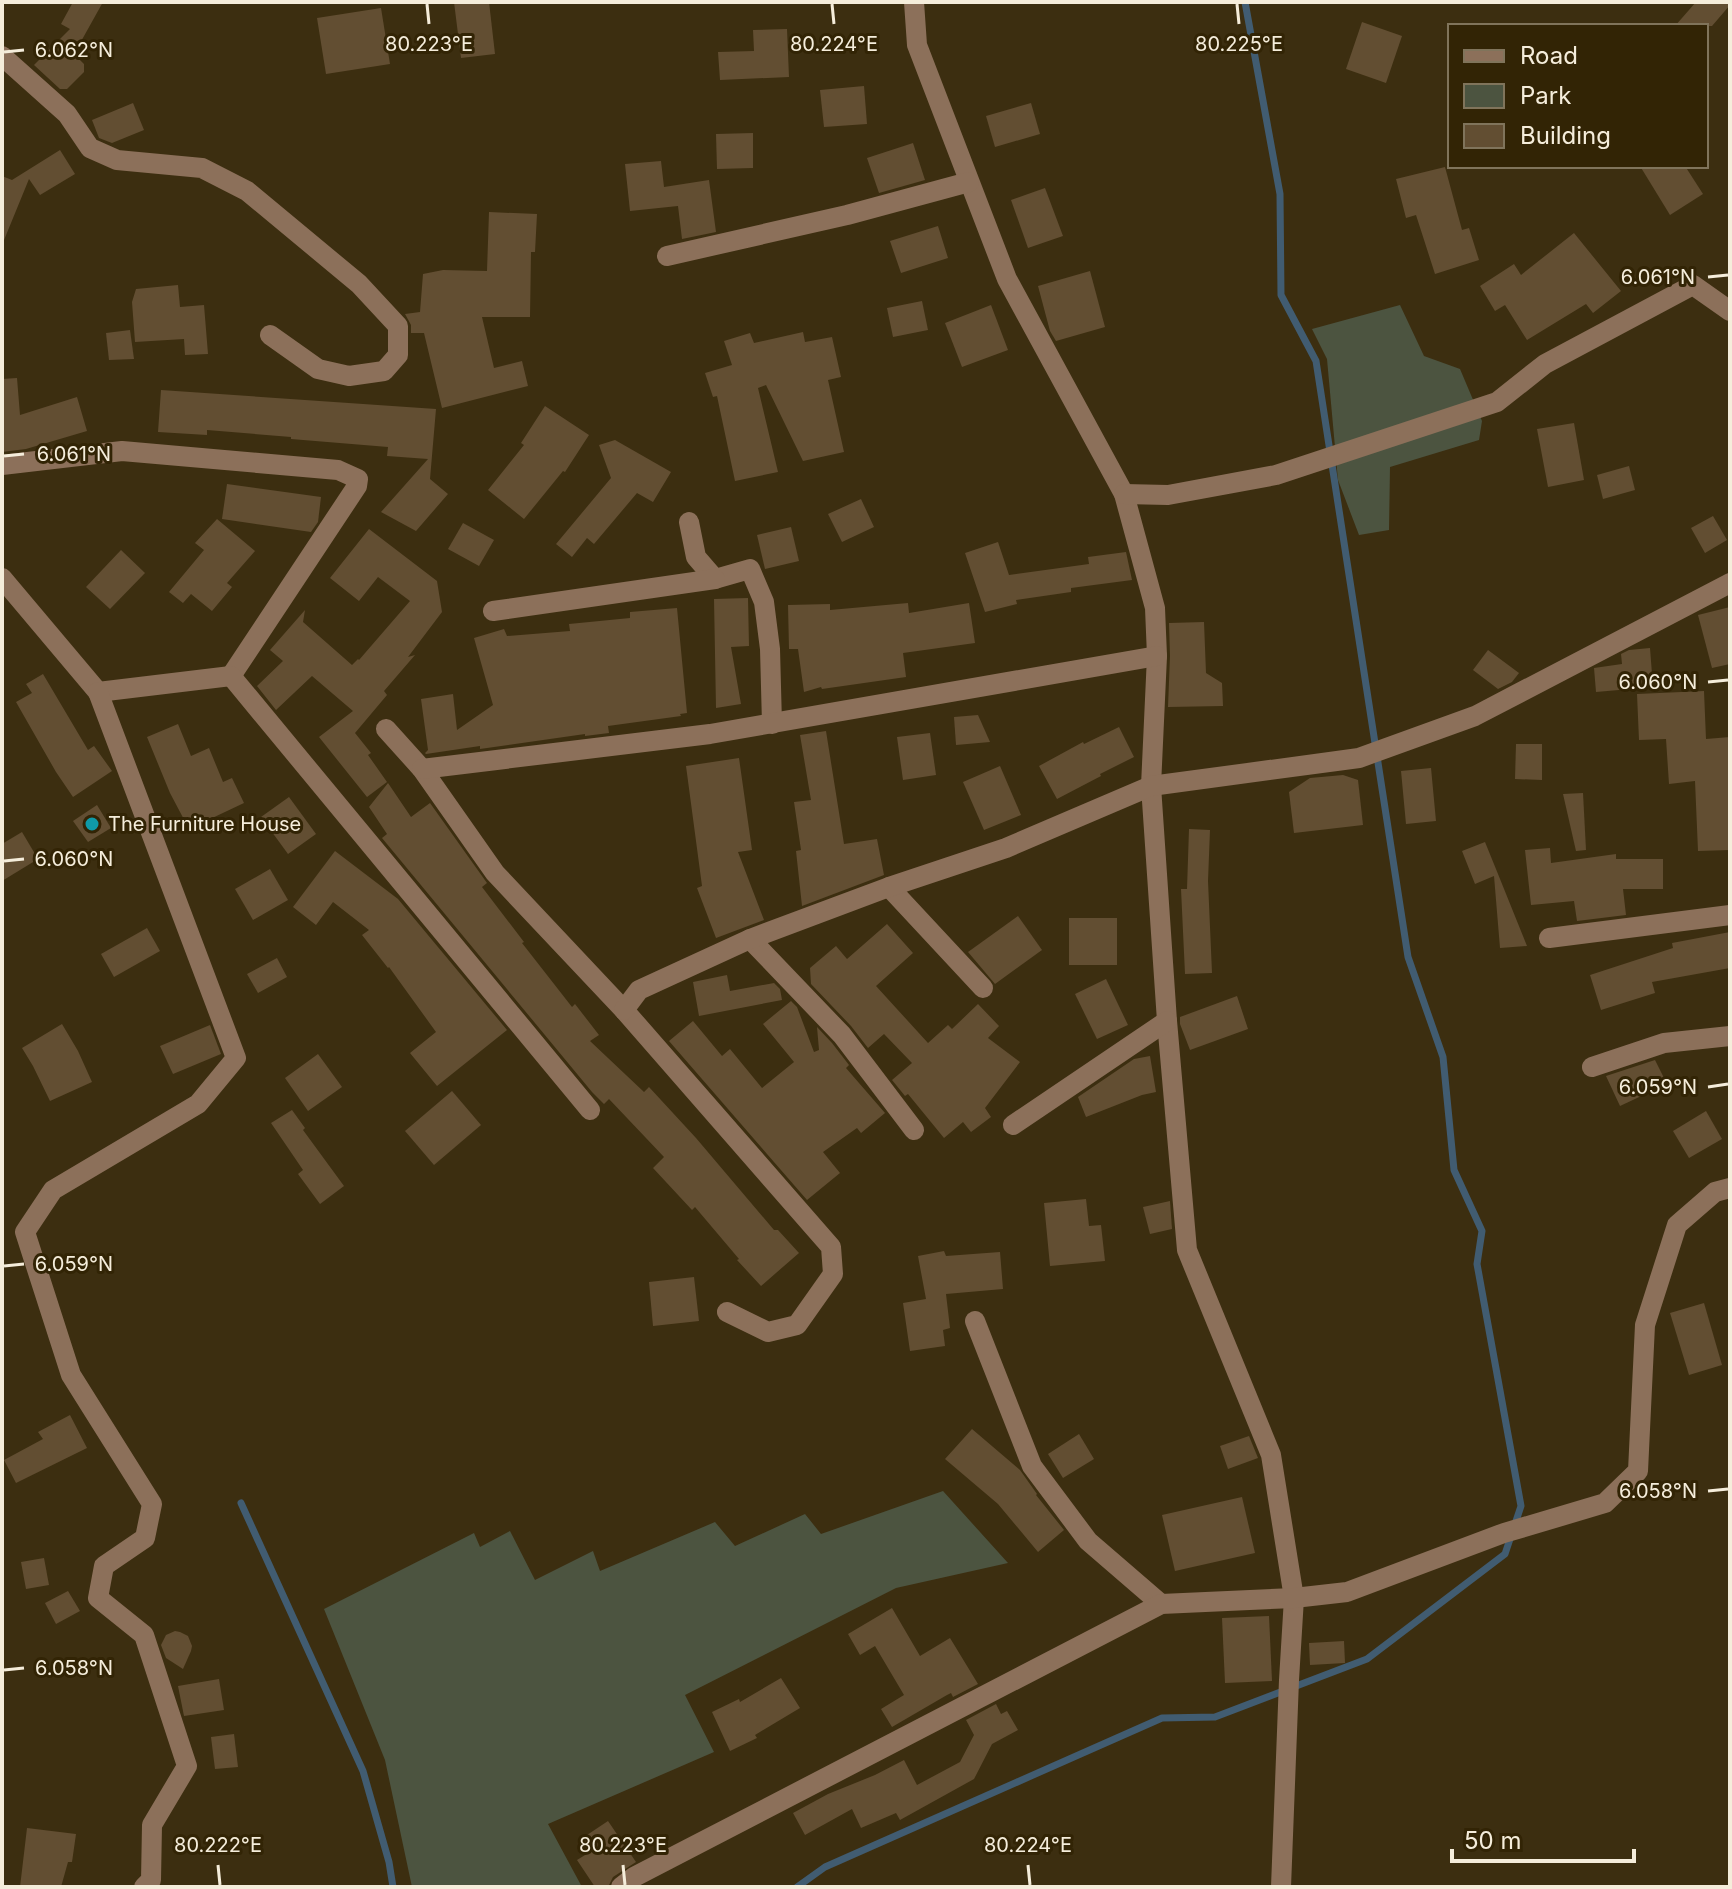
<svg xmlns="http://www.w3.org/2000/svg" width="1732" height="1889" font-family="Inter,sans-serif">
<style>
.green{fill:#4c5440}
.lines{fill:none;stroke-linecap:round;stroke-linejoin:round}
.stream{stroke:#415c71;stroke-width:7}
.building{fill:#624e32}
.minor{stroke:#8c705a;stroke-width:20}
.ticks{fill:none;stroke:#f5eddb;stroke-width:3}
.culture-dot{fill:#0f9aa8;stroke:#322405;stroke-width:3}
.labels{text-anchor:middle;stroke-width:6;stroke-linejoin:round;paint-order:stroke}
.poi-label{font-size:20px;fill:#f5eddb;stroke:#322405;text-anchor:start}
.ticks-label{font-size:20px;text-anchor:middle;fill:#f5eddb;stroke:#322405;stroke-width:6;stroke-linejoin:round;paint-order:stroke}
</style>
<rect width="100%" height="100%" fill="#3c2e10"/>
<g class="green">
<polygon points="1400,305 1424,356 1460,369 1482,421 1479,440 1390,467 1389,530 1359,535 1338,480 1327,359 1312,329"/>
<polygon points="943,1491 1008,1563 896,1588 685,1695 714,1752 548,1824 582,1887 412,1887 385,1760 324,1609 474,1533 480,1547 510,1531 535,1580 593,1551 600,1571 715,1522 735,1546 805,1514 821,1534"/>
</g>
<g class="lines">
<g class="stream">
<polyline points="241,1503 363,1771 389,1862 393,1887"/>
<polyline points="797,1887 825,1867 1162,1718 1215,1717 1367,1659 1505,1554 1521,1506 1477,1264 1482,1231 1454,1170 1443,1057 1408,957 1316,361 1281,295 1280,194 1245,2"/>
</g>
</g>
<g class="building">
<polygon points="73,2 103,2 74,54 84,64 84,72 67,89 60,89 34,65 70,29 61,24"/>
<polygon points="454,2 489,2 495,54 461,58"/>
<polygon points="1696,2 1730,2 1730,5 1712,26 1675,26"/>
<polygon points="381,8 390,64 326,74 317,18"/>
<polygon points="1362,22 1402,36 1386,83 1346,69"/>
<polygon points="787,29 789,77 720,80 718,52 754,51 753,30"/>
<polygon points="864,86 867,124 824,127 820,90"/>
<polygon points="133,103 144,130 112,143 99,138 92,120"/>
<polygon points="1031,103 1040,134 995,147 986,116"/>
<polygon points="753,133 753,168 717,169 716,134"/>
<polygon points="913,143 925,180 879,193 867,158"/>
<polygon points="60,150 75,174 40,195 29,179 2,245 2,176 12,180"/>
<polygon points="661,161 664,187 709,180 716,232 682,239 678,206 630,211 625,164"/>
<polygon points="1640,166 1685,166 1703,194 1670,215"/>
<polygon points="1445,167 1462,230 1469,228 1479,260 1435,274 1416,215 1406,218 1396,179"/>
<polygon points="1045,188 1063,236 1028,248 1011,200"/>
<polygon points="489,212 537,214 535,252 531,252 530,317 482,317 494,368 522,361 528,386 442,408 424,333 411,333 411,325 405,314 420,312 423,274 443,270 487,271"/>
<polygon points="938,226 948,258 901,273 890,241"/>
<polygon points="1574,233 1621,291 1593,313 1586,304 1527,340 1505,305 1495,311 1480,286 1514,264 1521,275"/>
<polygon points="1090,271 1105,327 1056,341 1050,331 1038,286"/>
<polygon points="178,285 180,307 204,305 208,354 185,355 184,339 135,342 132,302 136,289"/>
<polygon points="922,301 928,330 893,337 887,308"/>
<polygon points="991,305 1008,350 962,367 945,323"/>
<polygon points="130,330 134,359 109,360 106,333"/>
<polygon points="803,332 805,342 832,337 841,377 828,380 844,452 803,461 766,385 758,388 778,472 735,481 717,396 713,397 705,373 732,365 724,341 750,333 754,343"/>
<polygon points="17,378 20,415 77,397 87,431 26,449 2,452 2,379"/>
<polygon points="161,390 436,409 430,479 448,494 416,531 381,512 428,459 387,456 388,447 291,439 291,437 207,430 207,435 158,432"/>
<polygon points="545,406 589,435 565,472 563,471 524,519 488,490 524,445 521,443"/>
<polygon points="1574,423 1584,480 1548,487 1537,429"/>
<polygon points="615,440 671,472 653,502 637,493 594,544 587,538 572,557 556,544 611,478 599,445"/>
<polygon points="1629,466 1635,490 1603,499 1597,475"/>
<polygon points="227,484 321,497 318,522 311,532 222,519"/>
<polygon points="861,499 874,527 842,542 828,514"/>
<polygon points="1713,516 1727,540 1705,553 1691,528"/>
<polygon points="217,519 255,551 227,583 232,587 212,611 191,594 183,603 169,592 204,550 195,543"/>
<polygon points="463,523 494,540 479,566 448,549"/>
<polygon points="791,527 799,561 765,569 757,535"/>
<polygon points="369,529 437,581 442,612 408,657 415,655 384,691 387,695 355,733 371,753 368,755 387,782 367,797 319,737 353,711 312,676 276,710 257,686 283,661 270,650 305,610 303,622 352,665 358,659 359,660 410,601 378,577 359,601 330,578"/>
<polygon points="998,542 1009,575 1089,564 1088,557 1126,552 1132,580 1071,588 1071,592 1016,600 1017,604 985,612 965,553"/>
<polygon points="121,550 145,573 110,609 86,587"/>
<polygon points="748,598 749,646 731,647 741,704 716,708 714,599"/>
<polygon points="908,603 909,613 969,603 975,643 903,653 906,677 822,689 821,687 804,692 798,649 789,649 788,605 830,604 830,610"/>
<polygon points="1730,607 1730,664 1712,668 1698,615"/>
<polygon points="677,608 687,713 680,714 681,716 608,726 609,733 585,736 585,734 480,749 480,746 426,754 425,753 428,750 421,699 453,694 457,730 493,705 474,638 504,629 507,636 570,631 569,624 630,618 630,612"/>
<polygon points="1204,622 1206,673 1222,683 1223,706 1168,707 1170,656 1169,623"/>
<polygon points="1650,648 1653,687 1596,692 1594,668 1622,664 1621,654 1629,650"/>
<polygon points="1488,650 1519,673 1512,682 1498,689 1473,670"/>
<polygon points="43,674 88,750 94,746 112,771 73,797 56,772 16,702 32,693 26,684"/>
<polygon points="1704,691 1706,739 1730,737 1730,850 1698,851 1695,781 1669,784 1666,739 1639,740 1637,694"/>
<polygon points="978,715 990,742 956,745 954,717"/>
<polygon points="178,724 191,756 209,748 223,782 232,778 244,803 189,829 170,793 147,737"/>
<polygon points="1119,727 1134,757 1100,774 1101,776 1057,799 1039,766 1083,742 1084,744"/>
<polygon points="826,731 844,844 877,839 884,875 802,906 796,851 801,850 794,802 811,800 800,735"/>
<polygon points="930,733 936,775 903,780 897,737"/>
<polygon points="1516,744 1542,744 1542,780 1515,779"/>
<polygon points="739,758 752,850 738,852 764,920 716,938 697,888 702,886 686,766"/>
<polygon points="1000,766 1021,815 984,830 963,782"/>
<polygon points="1431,768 1436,821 1406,824 1401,771"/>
<polygon points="1343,775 1358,780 1363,825 1294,833 1289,792 1310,778"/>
<polygon points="388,783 411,817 430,803 487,883 482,887 524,942 522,943 572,1007 575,1004 599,1035 590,1041 644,1092 649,1087 696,1138 774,1230 778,1230 799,1253 761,1286 737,1260 739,1259 695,1207 692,1210 653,1168 664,1157 609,1099 604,1104 592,1092 382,838 387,834 369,807"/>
<polygon points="1583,793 1586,850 1576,851 1563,794"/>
<polygon points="289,797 316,834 288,854 261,817"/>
<polygon points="97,805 111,828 88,842 73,821"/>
<polygon points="1189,829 1210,830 1208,881 1212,973 1185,974 1181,889 1187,889"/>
<polygon points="22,832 38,859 2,881 2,844"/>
<polygon points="1485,842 1498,874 1527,946 1500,948 1494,876 1475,884 1462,851"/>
<polygon points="1550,848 1551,863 1616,854 1616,859 1663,859 1663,889 1623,889 1626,915 1577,921 1574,901 1531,905 1525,850"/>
<polygon points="335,851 398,899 507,1030 437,1086 410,1053 436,1032 389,967 388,968 362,935 369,930 333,902 316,925 293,907"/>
<polygon points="270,869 288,900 253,920 235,889"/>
<polygon points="1018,916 1042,950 995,984 968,952"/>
<rect x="1069" y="918" width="48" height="47"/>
<polygon points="887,924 913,953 876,986 928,1043 948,1025 952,1029 978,1004 999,1026 988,1038 1020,1062 985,1108 991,1117 971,1132 963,1122 944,1138 908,1094 905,1096 892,1080 912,1063 884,1034 868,1048 851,1026 811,984 810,968 836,946 847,959"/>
<polygon points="147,928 160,951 114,977 101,954"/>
<polygon points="1730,932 1730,968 1652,982 1655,993 1601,1010 1590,975 1673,948 1672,943"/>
<polygon points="277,958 287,977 258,993 247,974"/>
<polygon points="727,975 730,991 774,983 780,989 782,1000 699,1016 693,982"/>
<polygon points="1106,979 1128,1025 1097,1039 1075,994"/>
<polygon points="1237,996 1248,1029 1190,1050 1180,1024 1180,1017"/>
<polygon points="791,1001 797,1007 814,1052 819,1050 817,1027 832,1043 849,1065 846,1068 885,1113 861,1133 857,1128 823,1152 840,1173 807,1200 669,1041 693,1021 722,1056 730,1049 762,1088 794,1062 763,1024"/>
<polygon points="62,1024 78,1051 92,1082 50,1101 33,1066 22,1048"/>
<polygon points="210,1025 221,1054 173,1074 160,1046"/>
<polygon points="318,1054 342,1087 308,1111 285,1078"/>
<polygon points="1150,1056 1156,1092 1142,1095 1086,1117 1078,1097 1134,1059"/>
<polygon points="1655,1060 1667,1084 1620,1106 1606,1076"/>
<polygon points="452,1091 481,1125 434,1165 405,1131"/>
<polygon points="292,1110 305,1128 303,1130 344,1186 320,1204 298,1174 303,1170 271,1123"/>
<polygon points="1706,1111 1722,1139 1689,1158 1673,1131"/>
<polygon points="1086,1199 1089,1226 1101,1225 1105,1261 1050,1266 1044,1203"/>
<polygon points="1170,1201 1172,1229 1150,1234 1143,1207"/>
<polygon points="944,1251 946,1256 1000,1252 1003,1289 946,1294 950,1328 943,1330 945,1346 910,1351 903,1303 926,1299 918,1256"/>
<polygon points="694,1277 699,1321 653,1326 649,1282"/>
<polygon points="1704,1303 1722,1365 1689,1375 1670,1313"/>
<polygon points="70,1415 87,1448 16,1483 4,1460 43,1439 38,1432"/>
<polygon points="972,1429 1020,1470 1037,1494 1036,1495 1064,1530 1038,1552 998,1504 945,1459"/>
<polygon points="1079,1434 1094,1459 1063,1478 1048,1454"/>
<polygon points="1249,1436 1258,1458 1228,1469 1220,1446"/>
<polygon points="1242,1497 1255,1553 1175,1571 1162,1515"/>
<polygon points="44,1558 49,1585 26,1589 21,1562"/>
<polygon points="68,1591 80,1611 56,1624 45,1603"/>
<polygon points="892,1608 920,1656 950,1638 978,1684 953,1697 951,1693 947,1695 892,1727 881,1709 904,1695 875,1646 860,1655 848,1634"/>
<polygon points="1269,1616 1272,1681 1225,1683 1222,1618"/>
<polygon points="175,1631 180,1632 188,1636 192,1646 191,1651 183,1669 166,1658 161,1645 166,1635"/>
<polygon points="1344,1641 1345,1663 1310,1665 1309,1643"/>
<polygon points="781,1678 800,1708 755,1735 757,1738 730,1751 712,1712 739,1699 740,1702"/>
<polygon points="219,1679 224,1710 184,1716 178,1686"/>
<polygon points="996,1704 1001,1714 1007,1711 1018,1730 992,1744 974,1779 900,1820 896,1813 861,1828 852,1809 805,1835 793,1813 828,1794 875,1775 904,1760 917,1785 960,1762 974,1735 966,1720"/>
<polygon points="234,1734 238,1767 215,1769 211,1737"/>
<polygon points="608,1821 636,1862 613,1877 608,1887 595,1887 577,1860 590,1852 581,1839"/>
<polygon points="27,1828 76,1834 72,1862 68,1862 61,1887 20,1887"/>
</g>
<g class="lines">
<g class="minor">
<polyline points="914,2 917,45 1007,279 1124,494 1155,608 1157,656 1151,786 1167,1021 1187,1250 1271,1455 1294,1598 1289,1680 1281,1887"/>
<polyline points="2,56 67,114 90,148 117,160 202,168 247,191 359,284 398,326 398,355 384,371 349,376 318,369 270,335"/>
<polyline points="667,256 847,215 969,182"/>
<polyline points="2,465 122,451 338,470 358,479 357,486 231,676"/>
<polyline points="1124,494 1168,495 1276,475 1497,402 1545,364 1693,285 1730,311"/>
<polyline points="689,522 696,557 715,579 750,569 764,602 770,649 772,724"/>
<polyline points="2,578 98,692 231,676 590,1110"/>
<polyline points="493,611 715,579"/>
<polyline points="98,692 236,1058 198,1104 53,1190 25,1232 71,1375 152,1504 145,1538 104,1566 98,1598 144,1635 187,1766 152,1825 151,1880 144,1887"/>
<polyline points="386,729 422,769 495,873 624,1010 831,1247 833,1274 797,1325 768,1332 727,1312"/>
<polyline points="422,769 710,734 1157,656"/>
<polyline points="889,887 983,988"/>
<polyline points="1549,938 1730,915"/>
<polyline points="750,939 842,1035 914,1130"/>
<polyline points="624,1010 639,990 750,939 889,887 1006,848 1151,786 1359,758 1475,716 1730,583"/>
<polyline points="1592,1067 1664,1043 1730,1036"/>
<polyline points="1013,1125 1167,1021"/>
<polyline points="975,1321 1032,1466 1088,1541 1161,1604"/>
<polyline points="621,1887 634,1877 1161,1604 1294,1598 1347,1592 1504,1533 1605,1503 1638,1471 1645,1325 1677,1225 1715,1192 1730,1188"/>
</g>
</g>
<path class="ticks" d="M427,4L429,24M832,4L834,24M1237,4L1239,24M4,52L24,50M1708,277L1728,275M4,456L24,454M1708,682L1728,680M4,861L24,859M1708,1087L1728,1084M4,1266L24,1264M1708,1491L1728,1489M4,1670L24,1668M218,1865L220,1885M623,1865L625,1885M1028,1865L1030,1885"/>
<circle class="culture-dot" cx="92" cy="824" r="8"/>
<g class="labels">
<g class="poi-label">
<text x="108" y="831">The Furniture House</text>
</g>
</g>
<g class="ticks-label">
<text x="429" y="51">80.223°E</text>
<text x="834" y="51">80.224°E</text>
<text x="1239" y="51">80.225°E</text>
<text x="74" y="57">6.062°N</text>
<text x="1658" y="284">6.061°N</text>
<text x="74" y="461">6.061°N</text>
<text x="1658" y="689">6.060°N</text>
<text x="74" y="866">6.060°N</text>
<text x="1658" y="1094">6.059°N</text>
<text x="74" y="1271">6.059°N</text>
<text x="1658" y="1498">6.058°N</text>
<text x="74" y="1675">6.058°N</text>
<text x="218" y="1852">80.222°E</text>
<text x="623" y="1852">80.223°E</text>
<text x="1028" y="1852">80.224°E</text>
</g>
<rect width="1732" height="1889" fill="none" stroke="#f5eddb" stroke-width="8"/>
<rect x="1448" y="24" width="260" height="144" fill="#322405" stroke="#80745b" stroke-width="2"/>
<rect x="1464" y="50" width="40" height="12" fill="#8c705a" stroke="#80745b" stroke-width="2"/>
<text x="1520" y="64" font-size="24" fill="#f5eddb">Road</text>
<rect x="1464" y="84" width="40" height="24" fill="#4c5440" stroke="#80745b" stroke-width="2"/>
<text x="1520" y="104" font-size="24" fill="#f5eddb">Park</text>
<rect x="1464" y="124" width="40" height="24" fill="#624e32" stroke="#80745b" stroke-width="2"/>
<text x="1520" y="144" font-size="24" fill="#f5eddb">Building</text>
<path d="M1452 1849v12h182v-12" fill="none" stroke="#f5eddb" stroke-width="4"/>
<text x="1464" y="1849" font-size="24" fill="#f5eddb" stroke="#322405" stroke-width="6" paint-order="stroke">50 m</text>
</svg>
